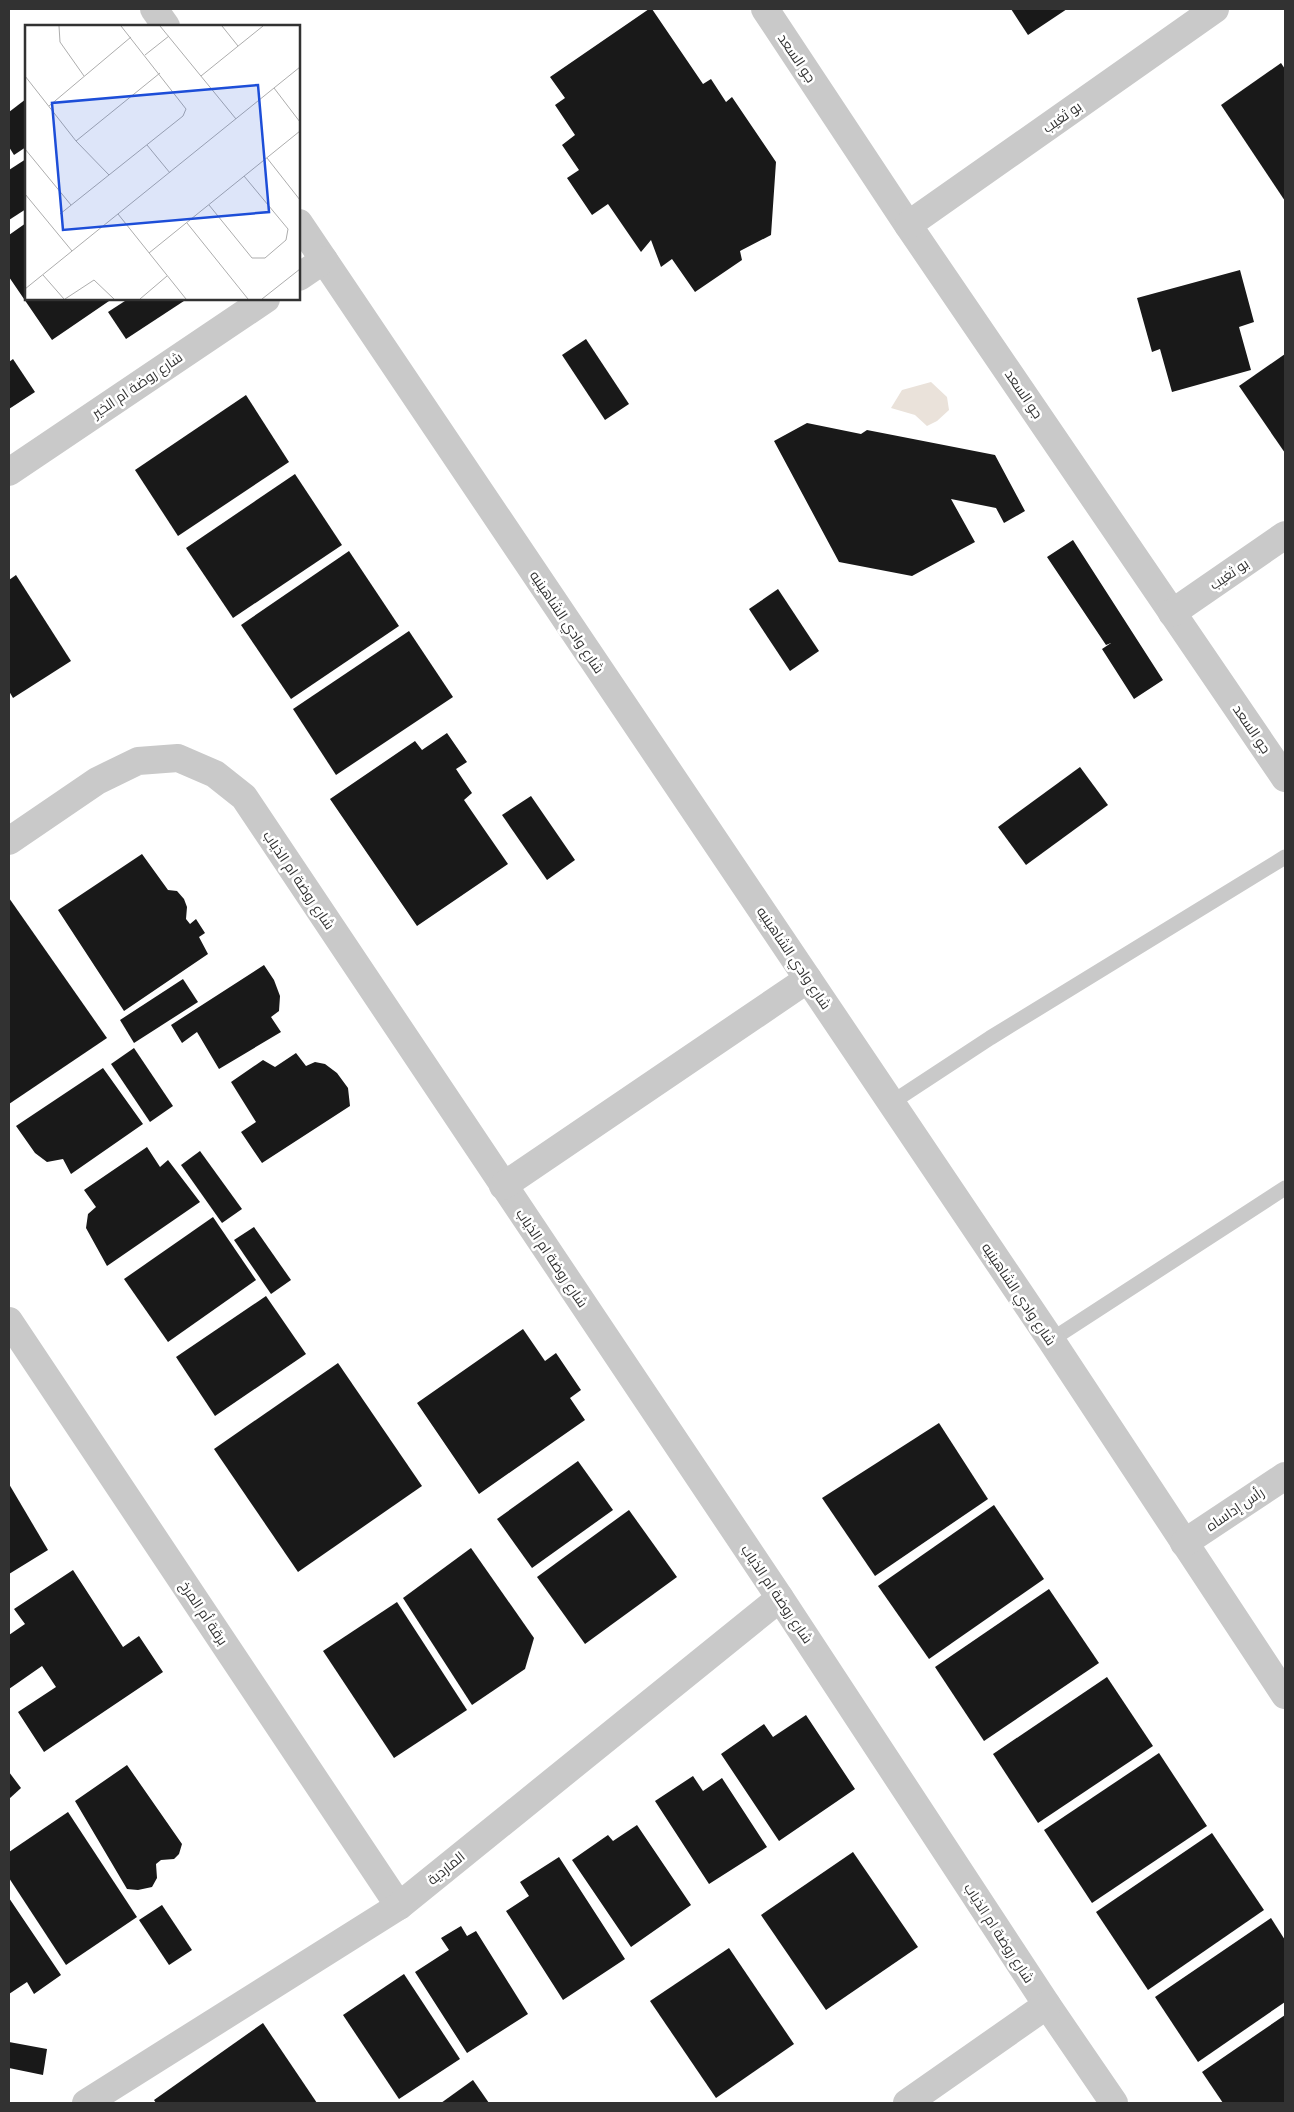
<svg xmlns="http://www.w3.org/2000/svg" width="1294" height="2112" font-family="'Nunito Sans',Cairo,sans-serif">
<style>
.green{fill:#eae2da}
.building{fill:#191919}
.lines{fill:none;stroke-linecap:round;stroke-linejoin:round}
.lane{stroke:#c9c9c9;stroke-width:15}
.street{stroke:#c9c9c9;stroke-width:28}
.labels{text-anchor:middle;stroke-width:5;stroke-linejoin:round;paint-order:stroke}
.street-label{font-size:14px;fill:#323232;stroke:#fff}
.inset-road{fill:none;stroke:#adadad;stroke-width:1}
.view{fill:#1d4ed8;fill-opacity:0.15;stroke:#1d4ed8;stroke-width:2.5}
.inset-edge{fill:none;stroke:#323232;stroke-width:2.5}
</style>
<rect width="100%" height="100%" fill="#fff"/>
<polygon class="green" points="931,382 947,397 949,410 937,421 927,426 915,415 891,408 902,390"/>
<g class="building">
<polygon points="649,9 652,9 703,84 711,79 726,102 732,97 776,162 771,235 740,251 742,260 695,292 672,259 661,267 651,240 641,252 608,204 592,215 567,178 579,170 562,145 575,135 555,105 565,98 550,77"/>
<polygon points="1011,9 1067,9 1028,35"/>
<polygon points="1281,63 1285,69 1285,201 1221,105"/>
<polygon points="26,99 26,147 14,155 9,147 9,112"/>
<polygon points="26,159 26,209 9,220 9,170"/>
<polygon points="26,223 26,299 112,299 52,340 9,277 9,235"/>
<polygon points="1240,270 1254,322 1239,327 1251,370 1172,392 1160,349 1152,352 1137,298"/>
<polygon points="128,299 187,299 126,339 108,312"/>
<polygon points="586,339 629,404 605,420 562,355"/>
<polygon points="1285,354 1285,453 1239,386"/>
<polygon points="13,359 35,392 9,409 9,362"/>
<polygon points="246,395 289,462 178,536 135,470"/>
<polygon points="807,423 861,434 867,430 995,455 1025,511 1004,523 996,508 951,499 975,542 912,576 839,562 774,441"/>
<polygon points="295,474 342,545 233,618 186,548"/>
<polygon points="1073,540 1163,680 1134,699 1102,649 1111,643 1106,645 1047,557"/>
<polygon points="349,551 399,626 291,699 241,625"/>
<polygon points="16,575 71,661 13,698 9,691 9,580"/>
<polygon points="778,589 819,651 790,671 749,609"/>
<polygon points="409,631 453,697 336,775 293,709"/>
<polygon points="447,733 467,762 456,769 472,793 464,800 508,864 417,926 330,799 415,741 422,750"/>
<polygon points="1080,767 1108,805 1026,865 998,827"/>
<polygon points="531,796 575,860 547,880 502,815"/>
<polygon points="142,854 168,890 177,891 184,899 187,907 186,919 190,924 196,919 205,933 199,937 208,954 124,1011 58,910"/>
<polygon points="9,898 107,1038 9,1104"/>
<polygon points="264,965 274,980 280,996 279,1011 271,1017 281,1032 219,1069 197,1032 182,1043 171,1025"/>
<polygon points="183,979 198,1002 134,1043 120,1020"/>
<polygon points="134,1048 173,1106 150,1122 111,1064"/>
<polygon points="296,1053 306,1066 315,1062 325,1064 337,1073 348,1088 350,1106 262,1163 241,1132 256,1122 231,1082 263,1060 275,1067"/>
<polygon points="103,1068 143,1124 71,1174 63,1159 47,1162 35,1153 16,1126"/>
<polygon points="147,1147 160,1167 168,1160 200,1202 107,1266 86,1228 88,1214 96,1207 84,1190"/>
<polygon points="200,1151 242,1209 222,1223 181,1165"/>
<polygon points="213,1217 256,1280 168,1342 124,1279"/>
<polygon points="254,1227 291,1280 271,1294 234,1240"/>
<polygon points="266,1296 306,1354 215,1416 176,1357"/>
<polygon points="523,1329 545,1361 556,1353 581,1390 570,1398 585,1420 479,1494 417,1403"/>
<polygon points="338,1363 422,1486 298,1572 214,1449"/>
<polygon points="939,1423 988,1499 875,1576 822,1498"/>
<polygon points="578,1461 613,1510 532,1568 497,1519"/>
<polygon points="9,1484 48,1550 9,1574"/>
<polygon points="994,1505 1044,1579 929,1659 878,1586"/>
<polygon points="629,1510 677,1577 585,1644 537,1577"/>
<polygon points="471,1548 534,1638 525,1669 472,1705 403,1598"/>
<polygon points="73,1570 123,1647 139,1636 163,1672 44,1752 18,1712 56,1687 42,1666 9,1689 9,1635 25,1624 14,1609"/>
<polygon points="1049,1589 1099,1663 984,1741 935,1667"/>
<polygon points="397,1602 467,1710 394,1758 323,1651"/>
<polygon points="1107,1677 1153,1746 1038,1823 993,1754"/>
<polygon points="806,1715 855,1789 779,1841 721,1754 764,1724 773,1737"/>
<polygon points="1159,1753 1207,1826 1092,1903 1044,1830"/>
<polygon points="127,1765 182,1844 179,1854 174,1859 161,1860 156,1864 157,1878 152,1887 138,1890 127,1889 75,1801"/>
<polygon points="9,1772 21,1788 9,1799"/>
<polygon points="693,1776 703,1791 722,1778 767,1847 709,1884 655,1801"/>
<polygon points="68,1812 137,1917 66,1965 9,1878 9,1852"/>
<polygon points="637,1825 691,1905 631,1947 572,1860 608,1835 613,1841"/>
<polygon points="1212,1833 1264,1910 1148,1990 1096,1912"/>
<polygon points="853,1852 918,1947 826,2010 761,1915"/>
<polygon points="559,1857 625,1959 563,2000 506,1911 529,1896 520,1882"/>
<polygon points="9,1898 61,1975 34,1994 27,1982 9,1994"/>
<polygon points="162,1905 192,1950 169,1965 139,1920"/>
<polygon points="1271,1918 1285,1940 1285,2002 1198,2062 1155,1997"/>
<polygon points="461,1926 467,1936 476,1931 528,2014 467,2053 415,1972 449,1950 441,1938"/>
<polygon points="729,1948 794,2044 716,2098 650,2001"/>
<polygon points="404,1974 460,2059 399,2099 343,2015"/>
<polygon points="1285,2015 1285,2103 1223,2103 1202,2072"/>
<polygon points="263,2023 317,2103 156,2103 154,2100"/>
<polygon points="9,2042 47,2049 43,2075 9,2068"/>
<polygon points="473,2080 489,2103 441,2103"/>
</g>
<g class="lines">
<g class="lane">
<polyline points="891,1103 990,1038 1285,857"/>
<polyline points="1051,1340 1285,1188"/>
</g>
<g class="street">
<polyline points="154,9 166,26"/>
<polyline points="765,9 908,225 1285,778"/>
<polyline points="299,223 1051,1340 1285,1695"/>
<polyline points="908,225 1215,9"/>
<polyline points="299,277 324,260"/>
<polyline points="9,472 266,299"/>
<polyline points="1172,613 1285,535"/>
<polyline points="9,841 97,781 138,761 178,758 215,774 244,797 780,1598 1047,2005 1114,2103"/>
<polyline points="503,1186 808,979"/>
<polyline points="9,1321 399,1906"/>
<polyline points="1184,1543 1285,1476"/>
<polyline points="86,2103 399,1906 780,1598"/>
<polyline points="907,2103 1047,2005"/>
</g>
</g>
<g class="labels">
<g class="street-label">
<text transform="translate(797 58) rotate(56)" y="5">جو السعد</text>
<text transform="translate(1062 117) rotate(-35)" y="5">بو ثغيب</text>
<text transform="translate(137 385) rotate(-34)" y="5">شارع روضة ام الخير</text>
<text transform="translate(1024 394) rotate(56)" y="5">جو السعد</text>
<text transform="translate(1229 574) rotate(-34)" y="5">بو ثغيب</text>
<text transform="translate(567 622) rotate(56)" y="5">شارع وادي الشاهينيه</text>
<text transform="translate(1252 729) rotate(56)" y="5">جو السعد</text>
<text transform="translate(299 880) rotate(56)" y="5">شارع روضة ام الذياب</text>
<text transform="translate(794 958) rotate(56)" y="5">شارع وادي الشاهينيه</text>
<text transform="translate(552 1258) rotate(56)" y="5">شارع روضة ام الذياب</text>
<text transform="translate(1019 1294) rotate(56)" y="5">شارع وادي الشاهينيه</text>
<text transform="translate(1235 1509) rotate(-34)" y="5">رأس إداساه</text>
<text transform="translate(777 1594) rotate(56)" y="5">شارع روضة ام الذياب</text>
<text transform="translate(204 1613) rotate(56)" y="5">برقة أم المرخ</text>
<text transform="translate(446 1868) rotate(-39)" y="5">الماردية</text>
<text transform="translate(999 1933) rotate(57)" y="5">شارع روضة ام الذياب</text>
</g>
</g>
<g transform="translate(25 25)">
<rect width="275" height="275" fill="#fff"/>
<path class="inset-road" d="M34,1L35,17L59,51M135,1L211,94M197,1L213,21M120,30L144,11M0,51L51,116L84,150M176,51L238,1M249,63L275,97M24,81L106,12M51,116L135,48M122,120L145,148M0,124L46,180M242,133L275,175M0,169L47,226M184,180L227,233H240L261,215L263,204L219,151M35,189L158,91L161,84L96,1M93,189L161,274M162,198L223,274M124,228L275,106M18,250L39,274M0,264L275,42M40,274L69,255L89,274M115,274L142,251M237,274L275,244"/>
<path class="view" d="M233,60L244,187L38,205L27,78Z"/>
<rect width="275" height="275" class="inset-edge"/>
</g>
<rect width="1294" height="2112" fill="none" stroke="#323232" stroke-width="20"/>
</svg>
